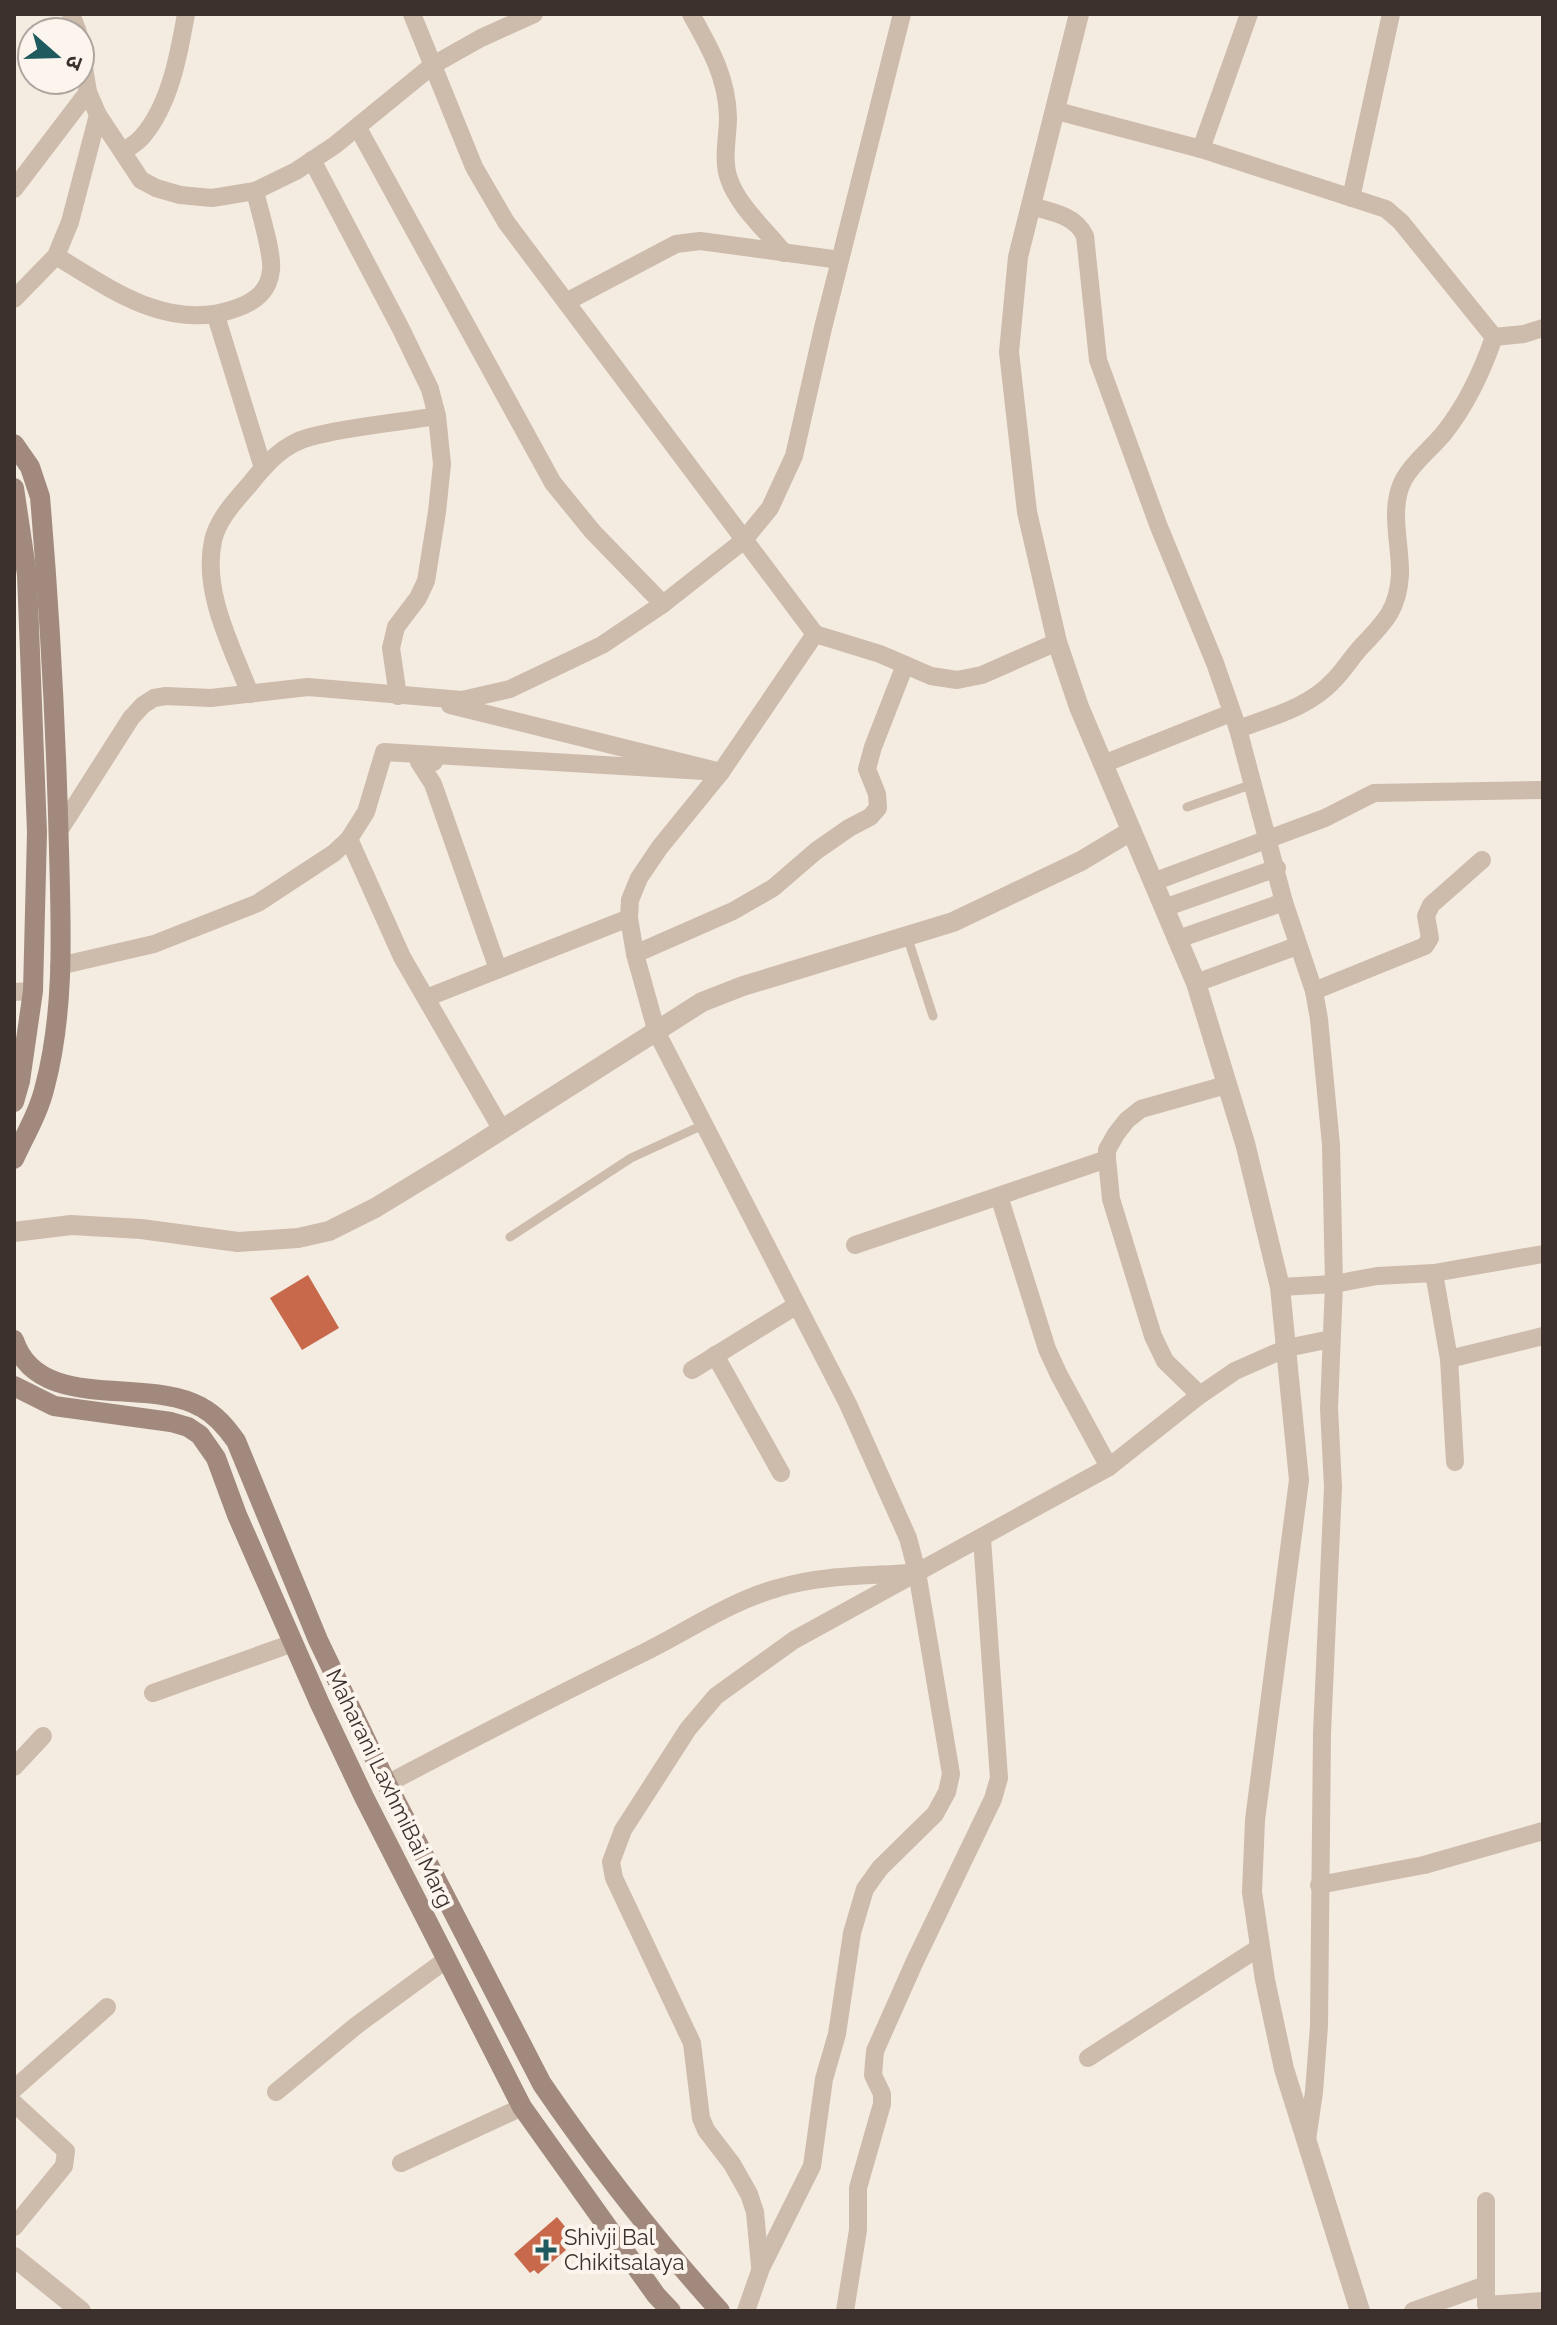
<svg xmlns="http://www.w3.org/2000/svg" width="1557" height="2325" font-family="Raleway,'Noto Sans Devanagari',sans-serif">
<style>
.building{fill:#c8694b}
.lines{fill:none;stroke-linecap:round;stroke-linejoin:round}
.service{stroke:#cdbbac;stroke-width:9}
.minor{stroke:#cdbbac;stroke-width:18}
.tertiary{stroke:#cdbbac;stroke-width:20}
.secondary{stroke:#a18a7d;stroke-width:20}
.poi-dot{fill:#1f5a5e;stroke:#fbf5ee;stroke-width:3}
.labels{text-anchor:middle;stroke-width:8;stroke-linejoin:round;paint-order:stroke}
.street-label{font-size:22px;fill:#3b302b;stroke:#fbf5ee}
.poi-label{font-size:22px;fill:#3b302b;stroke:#fbf5ee;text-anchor:start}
</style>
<rect width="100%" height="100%" fill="#f4ebe1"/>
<g class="building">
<polygon points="308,1275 339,1328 302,1350 270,1298"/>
<polygon points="557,2217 573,2236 562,2246 566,2250 538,2274 534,2270 530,2273 514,2254"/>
</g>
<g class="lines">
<g class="service">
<polyline points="1187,807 1253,784"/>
<polyline points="907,936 933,1016"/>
<polyline points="510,1237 631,1158 703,1125"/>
</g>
<g class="minor">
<polyline points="71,14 78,32"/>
<polyline points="412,14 474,167 506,222 815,634 880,654 931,676 957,680 982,675 1057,642"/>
<path d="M691,14C710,48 727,77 728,117C728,137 722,160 729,179C738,206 766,230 784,253"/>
<polyline points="80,43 88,92 98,115 141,180 156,188 180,195 212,198 255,191 296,171 335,145 433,65 481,38 534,14"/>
<polyline points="1057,111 1201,149 1386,209 1401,222 1494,337 1524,334 1543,328"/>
<polyline points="358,128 553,483 593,532 663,604"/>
<polyline points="1201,149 1249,14"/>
<path d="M123,152C129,147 137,143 142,137C170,105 179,54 186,14"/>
<polyline points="312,160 401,329 430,389 437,416 442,464 437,512 426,581 418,598 396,627 391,648 398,696"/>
<polyline points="14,189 88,92"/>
<polyline points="1351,198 1391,14"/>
<path d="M1031,206C1052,212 1075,215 1085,236L1098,360L1159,527L1215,663L1238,729L1284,902L1314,991L1319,1019L1331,1145L1334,1284L1329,1408L1333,1487L1322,1733L1319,2026L1314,2092L1307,2140"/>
<path d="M56,256C112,290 170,333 237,308C256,301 269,291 271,270C273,252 259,210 255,191"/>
<polyline points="14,299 56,256 70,222 98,115"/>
<polyline points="566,302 676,244 700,241 840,260"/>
<polyline points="216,316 263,468"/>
<path d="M250,694C232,647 202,592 213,541C217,520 236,500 249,485C266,464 283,444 310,437C351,426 396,423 437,416"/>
<path d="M1238,729C1271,717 1310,707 1334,680C1344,670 1351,658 1361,647C1384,623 1398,610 1400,575C1401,544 1388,508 1404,479C1414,461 1431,449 1444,433C1467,404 1482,372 1494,337"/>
<polyline points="434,762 419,762 433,784 498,969"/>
<polyline points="1103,764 1231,713"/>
<polyline points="59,831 131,718 143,705 154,698 166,696 211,698 308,687 462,700 510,689 602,645 663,604 743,541 770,508 794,456 823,328 902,14"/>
<polyline points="349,839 402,957 502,1130"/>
<polyline points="1153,882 1325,818 1374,793 1543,790"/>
<polyline points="1164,908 1277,868"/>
<polyline points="1178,939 1284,902"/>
<polyline points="635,954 733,911 773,888 816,851 849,828 870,817 878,808 877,794 867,769 873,747 905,665"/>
<polyline points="59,966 154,944 258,903 334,853 349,839 366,812 384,752 721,772 450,705"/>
<polyline points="1196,983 1297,946"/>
<polyline points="1314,991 1425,946 1430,938 1426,916 1431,905 1482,860"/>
<polyline points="14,992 33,991"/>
<polyline points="426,998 629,918"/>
<polyline points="999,1196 1047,1349 1059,1375 1109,1467"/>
<polyline points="855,1245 1107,1159"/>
<polyline points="1434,1273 1449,1359 1455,1462"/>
<polyline points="1280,1287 1334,1284 1377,1276 1434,1273 1543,1254"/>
<polyline points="715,1355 781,1473"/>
<polyline points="1449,1359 1543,1336"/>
<polyline points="692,1370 797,1305"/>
<polyline points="1200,1395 1165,1361 1153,1336 1111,1199 1107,1159 1107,1150 1116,1134 1127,1120 1141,1109 1226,1085"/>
<polyline points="153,1693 293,1643"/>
<polyline points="14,1767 43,1736"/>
<path d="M387,1784C473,1738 560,1694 647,1651C691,1629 731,1601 778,1588C821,1575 866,1576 911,1573"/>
<polyline points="1319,1885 1424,1865 1543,1831"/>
<polyline points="1088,2058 1260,1947"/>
<polyline points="14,2089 107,2007"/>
<polyline points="276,2092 357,2025 447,1959"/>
<polyline points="14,2103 66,2151 64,2166 14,2227"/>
<polyline points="401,2163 522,2107"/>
<polyline points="1486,2201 1486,2305 1543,2301"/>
<polyline points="760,2266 755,2212 749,2194 732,2164 706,2130 701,2118 692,2043 614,1878 611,1862 623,1830 688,1729 716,1696 794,1640 1109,1467 1200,1395 1235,1371 1287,1348 1331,1339"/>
<polyline points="746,2311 761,2268 812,2166 824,2079 837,2034 852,1933 865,1889 880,1868 935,1814 947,1792 951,1774 917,1572 908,1538 848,1404 657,1033 635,954 629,918 630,900 639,878 660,847 721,772 815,634"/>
<polyline points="845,2311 858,2230 858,2188 882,2104 882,2094 873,2075 875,2051 915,1961 993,1799 999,1778 982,1539"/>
<polyline points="1413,2311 1486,2285"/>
</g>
<g class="tertiary">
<polyline points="1079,14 1018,257 1009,352 1027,512 1057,642 1079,707 1196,983 1245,1143 1280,1287 1299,1480 1255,1820 1252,1892 1265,1980 1284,2069 1360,2311"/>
<polyline points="14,1232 71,1225 141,1229 238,1242 298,1238 329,1231 375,1208 454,1160 702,1002 743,986 953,922 1081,861 1131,831"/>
<polyline points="14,2257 81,2311"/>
</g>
<g class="secondary">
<path d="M14,444L30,467L40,497C50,614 56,732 59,850C61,928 65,1010 45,1086C39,1112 25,1135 14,1159"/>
<polyline points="14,488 27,575 37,832 33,991 20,1081 14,1102"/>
<path d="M14,1340C38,1414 148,1376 201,1407C216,1415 226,1427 236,1441L318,1640L387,1784L542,2084C596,2163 656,2240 720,2311"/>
<polyline points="14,1386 54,1406 171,1422 188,1427 200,1435 216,1458 237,1515 320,1704 364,1797 522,2107 656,2295 671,2311"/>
</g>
</g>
<path class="poi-dot" d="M542 2238h8v8h8v8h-8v8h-8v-8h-8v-8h8z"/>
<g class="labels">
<g class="street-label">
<text transform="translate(390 1788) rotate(64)" y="8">Maharani LaxhmiBai Marg</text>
</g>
<g class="poi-label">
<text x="564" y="2245">Shivji Bal<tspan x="564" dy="25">Chikitsalaya</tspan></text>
</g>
</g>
<rect width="1557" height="2325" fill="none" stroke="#3b302b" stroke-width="32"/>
<g transform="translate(56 56) rotate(110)"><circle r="38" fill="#fbf5ee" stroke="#aea6a0" stroke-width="2"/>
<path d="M0-6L14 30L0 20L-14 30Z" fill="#1f5a5e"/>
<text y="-12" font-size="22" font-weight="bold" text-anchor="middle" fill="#3b302b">उ</text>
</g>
</svg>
